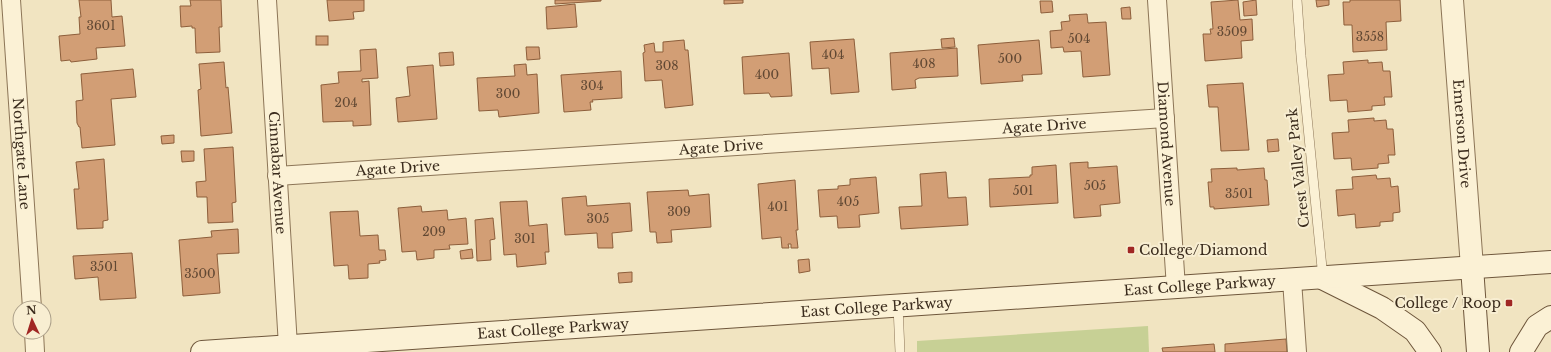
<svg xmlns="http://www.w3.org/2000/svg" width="1551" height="352" font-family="'Libre Baskerville',serif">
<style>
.green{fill:#c7d095}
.building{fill:#d29e75;stroke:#8d5e3b}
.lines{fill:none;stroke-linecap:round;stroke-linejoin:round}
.service-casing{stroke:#8c7557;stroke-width:10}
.minor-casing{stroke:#8c7557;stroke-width:20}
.tertiary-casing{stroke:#8c7557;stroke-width:24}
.secondary-casing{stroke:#6e563b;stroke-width:24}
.service{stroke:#fbf1d5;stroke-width:9}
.minor{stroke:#fbf1d5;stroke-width:18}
.tertiary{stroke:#fbf1d5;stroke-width:22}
.secondary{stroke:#fbf1d5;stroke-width:22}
.poi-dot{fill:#a02623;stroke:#f8eed2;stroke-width:1.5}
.labels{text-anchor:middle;stroke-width:4;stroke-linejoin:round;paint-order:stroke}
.number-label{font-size:12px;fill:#614833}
.street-label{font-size:14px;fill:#3b2c1d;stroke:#f8eed2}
.poi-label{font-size:14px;fill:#3b2c1d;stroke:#f8eed2;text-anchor:start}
</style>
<rect width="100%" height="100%" fill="#f1e4c1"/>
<polygon class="green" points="1148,326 1149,352 917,352 917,341"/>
<g class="building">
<polygon points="79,0 111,0 112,17 122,16 125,46 96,48 97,59 71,62 70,60 61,61 59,36 80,34 79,17 81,17"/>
<polygon points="190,0 221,0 222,27 219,27 220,52 196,53 195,28 192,28 192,26 181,27 180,6 191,6"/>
<polygon points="327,0 364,0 364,11 353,12 354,19 329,21"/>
<polygon points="555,0 601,0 601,1 555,4"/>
<polygon points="724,0 743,0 743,3 724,4"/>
<polygon points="1238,0 1240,20 1252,19 1253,40 1241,41 1242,58 1205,61 1203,34 1211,34 1210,29 1213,29 1211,2"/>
<polygon points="1256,0 1257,15 1244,16 1243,2"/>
<polygon points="1316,0 1329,0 1329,5 1317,7"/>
<polygon points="1350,0 1400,0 1401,21 1386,22 1387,50 1353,52 1352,25 1344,25 1343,2 1350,2"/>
<polygon points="1040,1 1052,1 1053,12 1041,13"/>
<polygon points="575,4 577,27 547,29 546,7"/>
<polygon points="1130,7 1131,19 1122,19 1121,8"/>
<polygon points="1087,14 1088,23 1106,22 1110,75 1083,77 1081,51 1064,52 1063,47 1051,48 1050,31 1062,30 1061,22 1070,21 1069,15"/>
<rect x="316" y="36" width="12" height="9"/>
<polygon points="954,38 955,47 942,48 941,39"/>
<polygon points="854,39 859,92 831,94 829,68 812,69 810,42"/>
<polygon points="684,40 685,50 688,50 693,105 665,108 662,80 645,81 643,53 645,52 644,45 654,43 655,52 663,52 663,42"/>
<polygon points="1039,40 1042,74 1022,75 1023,81 981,84 978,45"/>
<polygon points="526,47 539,47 540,59 527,60"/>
<polygon points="957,48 958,76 919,78 915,80 916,88 892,90 890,53"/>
<polygon points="376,49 378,78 362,79 362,82 369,81 371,125 353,126 353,121 323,122 321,85 339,83 338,72 361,71 360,50"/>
<polygon points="453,52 454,65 440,66 439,53"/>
<polygon points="789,53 792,96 771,97 769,93 744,94 742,57"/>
<polygon points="1368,60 1368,63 1382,62 1383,71 1390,71 1392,97 1384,97 1385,105 1372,106 1372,110 1348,112 1347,100 1330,101 1328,75 1344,74 1343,62"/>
<polygon points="224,62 226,88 228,87 232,133 201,136 198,90 201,89 199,64"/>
<polygon points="526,64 527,75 537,74 539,113 499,117 498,110 479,111 477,78 515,76 514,65"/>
<polygon points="433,65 437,119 398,122 396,98 410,96 407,67"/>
<polygon points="133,69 136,97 111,99 115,145 82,148 80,127 79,127 77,123 76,101 83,100 81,74"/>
<polygon points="621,71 622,98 592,100 593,102 590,102 591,110 564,112 561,75"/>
<polygon points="1243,83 1249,150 1221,151 1218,107 1209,107 1207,85"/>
<polygon points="1374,118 1374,121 1386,120 1387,129 1393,129 1395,155 1388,155 1389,163 1378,164 1378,168 1352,170 1351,158 1334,159 1332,133 1349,132 1348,120"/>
<polygon points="174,135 174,143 162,144 161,136"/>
<polygon points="1278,139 1279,151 1268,152 1267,140"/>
<polygon points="233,147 236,202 232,203 233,222 208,223 207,197 197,197 196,182 206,181 204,149"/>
<polygon points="181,151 194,151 194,161 182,162"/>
<polygon points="104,159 108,220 103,221 103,228 77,229 74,189 79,189 76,162"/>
<polygon points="1088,162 1088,168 1117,166 1120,203 1100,205 1101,216 1074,218 1070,163"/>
<polygon points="1056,165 1058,203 990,207 989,179 1030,177 1030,175 1032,175 1032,167"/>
<polygon points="1237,168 1237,170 1264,168 1265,180 1267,180 1269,205 1214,209 1214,207 1210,207 1208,182 1212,182 1211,169"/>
<polygon points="946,172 948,198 966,197 968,225 901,229 899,207 922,206 920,174"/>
<polygon points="1376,175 1377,179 1390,178 1391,187 1398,186 1400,212 1393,213 1393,221 1380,222 1380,226 1356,228 1355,214 1338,216 1336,190 1353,189 1352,177"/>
<polygon points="876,177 879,213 859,215 860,227 838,228 837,216 820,217 818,190 838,189 838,186 850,185 850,179"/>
<polygon points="795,180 798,230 796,230 798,248 791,248 791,244 788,244 789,248 782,248 781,237 762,239 758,184"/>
<polygon points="688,190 689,196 709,194 711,227 671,230 672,242 657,243 656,232 650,232 647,192"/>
<polygon points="586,196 587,206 630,203 632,231 612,233 613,248 598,248 597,233 565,235 562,198"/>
<polygon points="527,201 529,226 547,224 549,252 545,252 546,264 517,267 516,254 504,255 500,202"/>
<polygon points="421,206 422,212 447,210 448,220 466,218 468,244 449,245 450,249 434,250 434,258 417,260 416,251 402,252 398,208"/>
<polygon points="358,211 360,236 378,235 379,250 385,250 386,260 379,261 380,263 368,264 368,278 349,279 348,265 334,266 330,212"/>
<polygon points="493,218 495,239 490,240 491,260 477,261 475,220"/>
<polygon points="238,229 239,253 217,254 220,293 183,296 179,240 212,237 211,231"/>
<polygon points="472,249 473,258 461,259 460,251"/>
<polygon points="132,253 136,298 100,300 98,277 75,279 73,256"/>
<polygon points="809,259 810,271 799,273 798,260"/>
<polygon points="632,272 632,282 619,283 618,273"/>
<polygon points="1286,339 1287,352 1225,352 1225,344"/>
<polygon points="1214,344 1215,352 1163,352 1162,348"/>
</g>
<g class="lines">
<g class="service-casing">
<g id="service">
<polyline points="1297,0 1301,56 1323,278"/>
<polyline points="898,306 900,352"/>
</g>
</g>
<g class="minor-casing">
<g id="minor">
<path id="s1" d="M11,0L32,308"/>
<path id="s2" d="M267,0L288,346"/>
<path id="s3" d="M1157,0L1176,288"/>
<path id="s4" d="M277,176L1165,118"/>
<polyline points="1292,280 1297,352"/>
<polyline points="34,332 35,352"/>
</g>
</g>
<g class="tertiary-casing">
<g id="tertiary">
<path id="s5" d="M1452,0L1472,267"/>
</g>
</g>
<g class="secondary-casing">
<g id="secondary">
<polyline points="1472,267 1478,352"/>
<polyline points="1324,279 1382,308 1415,331 1430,352"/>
<path id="s6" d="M202,352L1551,262"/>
<polyline points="1521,352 1537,326 1551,317"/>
</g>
</g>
<use href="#service" class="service"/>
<use href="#minor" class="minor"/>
<use href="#tertiary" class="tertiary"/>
<use href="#secondary" class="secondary"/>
</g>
<g class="poi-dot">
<rect x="1127" y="246" width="8" height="8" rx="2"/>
<rect x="1505" y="299" width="8" height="8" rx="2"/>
</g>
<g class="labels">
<g class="number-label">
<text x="101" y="30">3601</text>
<text x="1232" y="36">3509</text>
<text x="1370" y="41">3558</text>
<text x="1079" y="43">504</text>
<text x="833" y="59">404</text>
<text x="1010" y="63">500</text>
<text x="924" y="68">408</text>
<text x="667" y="70">308</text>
<text x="767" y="79">400</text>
<text x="592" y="90">304</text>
<text x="508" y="98">300</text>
<text x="346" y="107">204</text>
<text x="1095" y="190">505</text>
<text x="1023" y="195">501</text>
<text x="1239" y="198">3501</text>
<text x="848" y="206">405</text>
<text x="778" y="211">401</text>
<text x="679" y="216">309</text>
<text x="598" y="223">305</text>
<text x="434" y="236">209</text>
<text x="525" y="243">301</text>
<text x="104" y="271">3501</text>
<text x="200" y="278">3500</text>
</g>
<g class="street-label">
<text dy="5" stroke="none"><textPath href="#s4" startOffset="769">Agate Drive</textPath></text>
<text dy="5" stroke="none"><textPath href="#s5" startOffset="134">Emerson Drive</textPath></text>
<text dy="5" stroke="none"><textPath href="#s3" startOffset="144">Diamond Avenue</textPath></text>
<text dy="5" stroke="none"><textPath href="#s4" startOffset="445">Agate Drive</textPath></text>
<text dy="5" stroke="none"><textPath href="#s1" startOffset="154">Northgate Lane</textPath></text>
<text dy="5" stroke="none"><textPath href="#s4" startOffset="121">Agate Drive</textPath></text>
<text transform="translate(1298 168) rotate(-96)" y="5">Crest Valley Park</text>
<text dy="5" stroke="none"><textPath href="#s2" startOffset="173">Cinnabar Avenue</textPath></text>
<text dy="5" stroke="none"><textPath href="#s6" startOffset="1000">East College Parkway</textPath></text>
<text dy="5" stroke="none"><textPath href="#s6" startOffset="676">East College Parkway</textPath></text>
<text dy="5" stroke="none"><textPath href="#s6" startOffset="352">East College Parkway</textPath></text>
</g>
<g class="poi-label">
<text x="1139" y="255">College/Diamond</text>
<text x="1501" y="308" text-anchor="end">College / Roop</text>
</g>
</g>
<g transform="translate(32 320) rotate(356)"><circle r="19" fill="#f8eed2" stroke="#aca08a"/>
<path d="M0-3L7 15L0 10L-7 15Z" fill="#a02623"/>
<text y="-6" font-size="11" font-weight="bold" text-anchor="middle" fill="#3b2c1d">N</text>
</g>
</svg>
